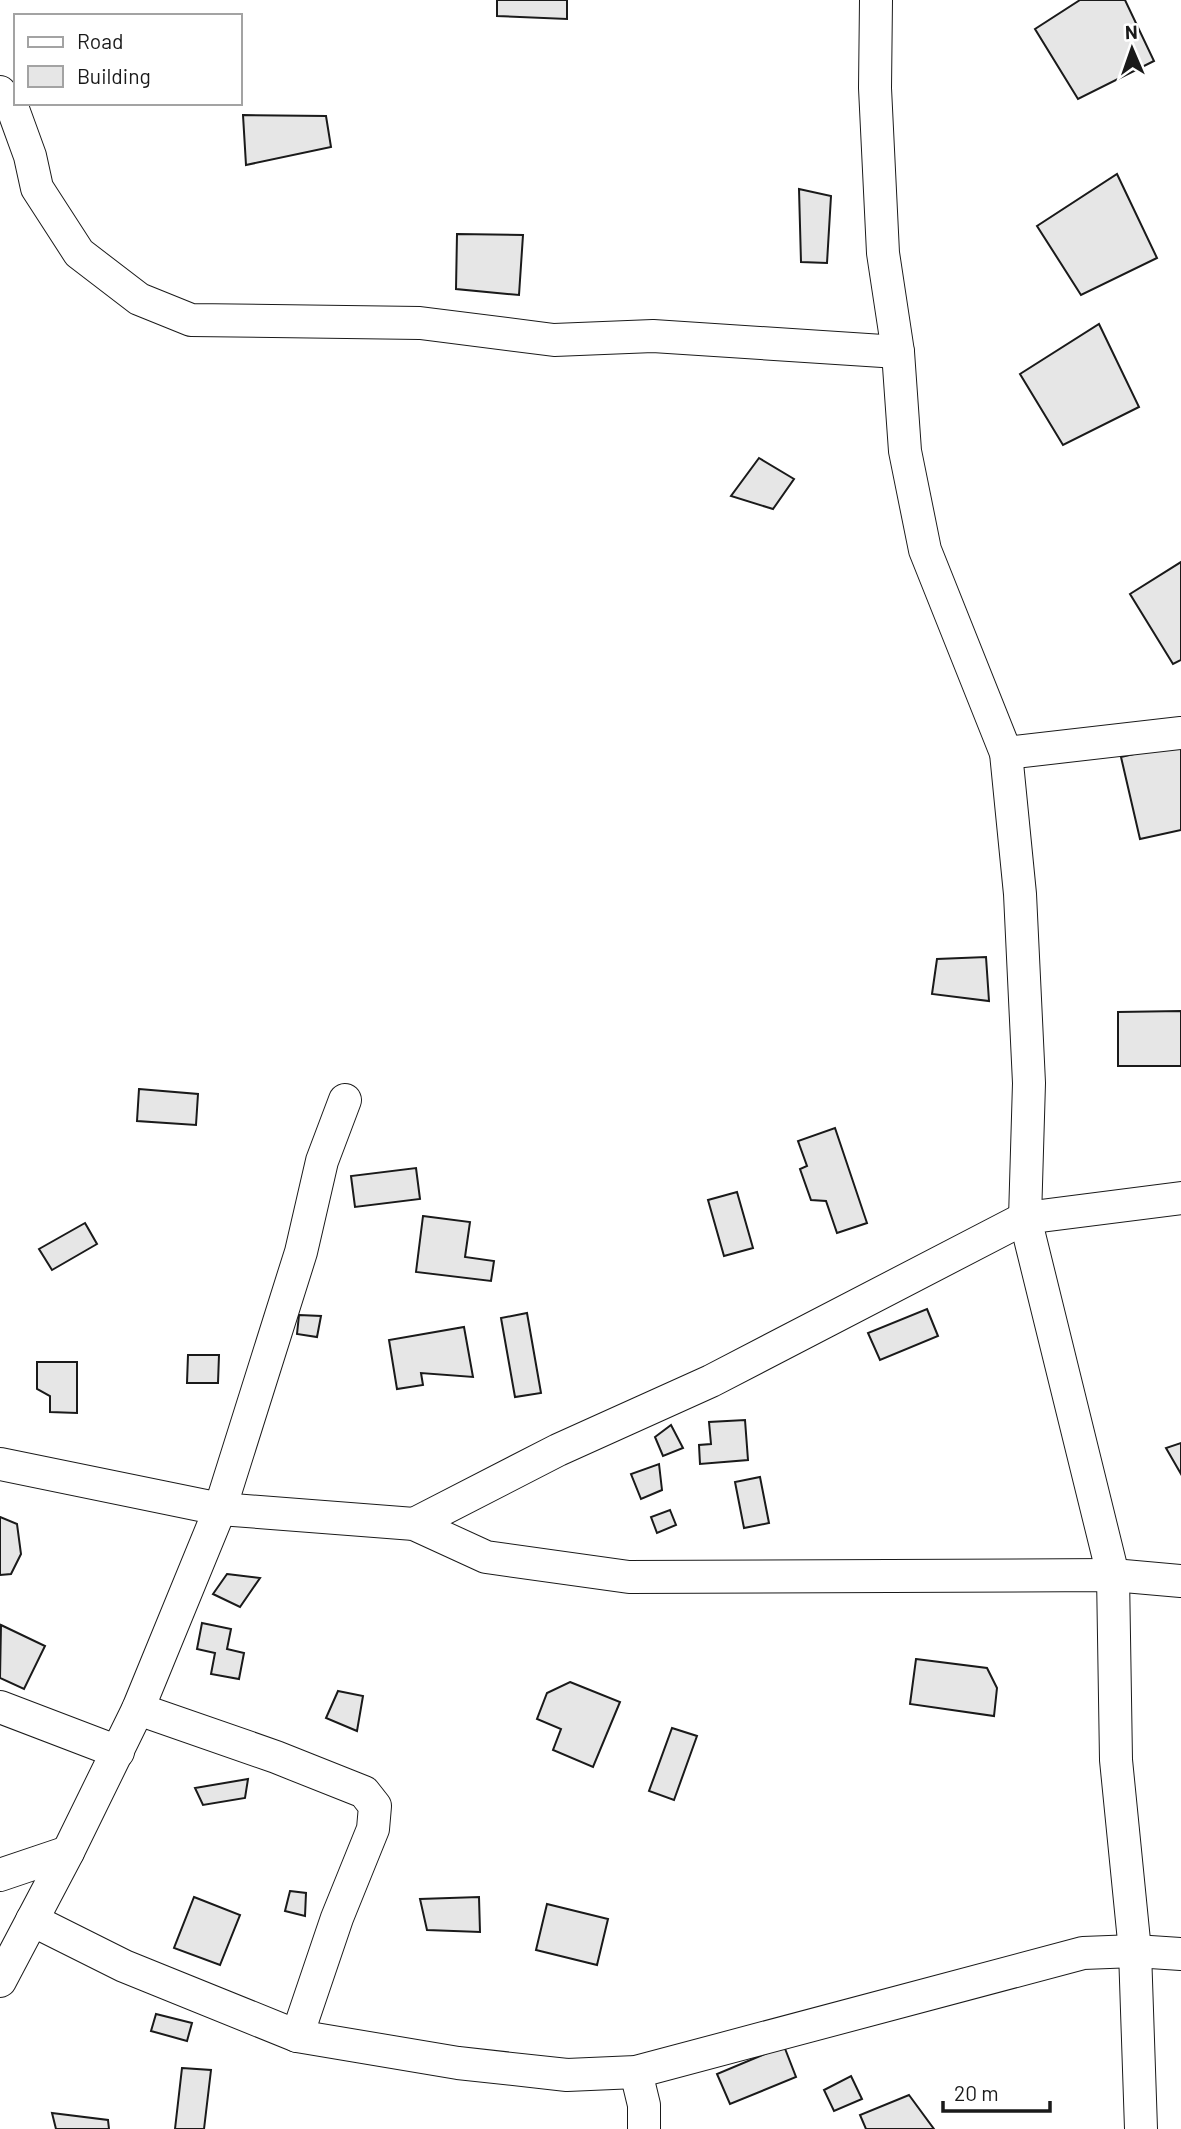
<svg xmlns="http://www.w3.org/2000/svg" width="1181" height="2129" font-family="Barlow,sans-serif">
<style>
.building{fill:#e6e6e6;stroke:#1a1a1a;stroke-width:2}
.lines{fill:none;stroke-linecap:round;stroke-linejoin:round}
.street-casing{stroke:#1a1a1a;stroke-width:34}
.street{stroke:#fff;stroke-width:32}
</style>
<rect width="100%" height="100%" fill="#fff"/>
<g class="building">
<polygon points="497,0 567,0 567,19 497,16"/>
<polygon points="1080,0 1125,0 1154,61 1078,99 1035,29"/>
<polygon points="243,115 326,116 331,147 246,165"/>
<polygon points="1117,174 1157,258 1081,295 1037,226"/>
<polygon points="799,189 831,196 827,263 801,262"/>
<polygon points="457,234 523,235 519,295 456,289"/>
<polygon points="1099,324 1139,407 1063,445 1020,374"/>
<polygon points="759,458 794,479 773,509 731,496"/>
<polygon points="1181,562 1181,660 1173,664 1130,594"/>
<polygon points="1181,743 1181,830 1140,839 1121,757"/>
<polygon points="986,957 989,1001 932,994 937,959"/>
<polygon points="1181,1011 1181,1066 1118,1066 1118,1012"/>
<polygon points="139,1089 198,1094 196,1125 137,1121"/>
<polygon points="835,1128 867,1223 837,1233 826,1201 811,1200 800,1169 807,1166 798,1141"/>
<polygon points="416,1168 420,1199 355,1207 351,1176"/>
<polygon points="737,1192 753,1248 724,1256 708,1200"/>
<polygon points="423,1216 470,1222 465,1257 494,1261 491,1281 416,1272"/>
<polygon points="85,1223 97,1244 52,1270 39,1249"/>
<polygon points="927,1309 938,1336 880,1360 868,1333"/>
<polygon points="527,1313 541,1393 515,1397 501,1318"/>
<polygon points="299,1315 321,1316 317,1337 297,1334"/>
<polygon points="464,1327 473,1377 421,1373 423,1385 397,1389 389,1340"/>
<polygon points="188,1355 219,1355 218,1383 187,1383"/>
<polygon points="37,1362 77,1362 77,1413 50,1412 50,1396 37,1389"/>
<polygon points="745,1420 748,1460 700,1464 699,1445 711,1444 709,1422"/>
<polygon points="671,1425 683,1448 663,1456 655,1437"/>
<polygon points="1181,1443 1181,1474 1166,1448"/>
<polygon points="659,1464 662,1490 641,1499 631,1474"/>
<polygon points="760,1477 769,1523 744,1528 735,1482"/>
<polygon points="670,1510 676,1525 657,1533 651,1517"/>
<polygon points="0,1517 17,1524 21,1554 11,1574 0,1575"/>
<polygon points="227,1574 260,1578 240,1607 213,1594"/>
<polygon points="202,1623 231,1629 227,1649 244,1653 239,1679 211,1674 215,1653 197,1649"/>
<polygon points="1,1625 45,1646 24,1689 0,1678"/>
<polygon points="916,1659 987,1668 997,1688 994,1716 910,1704"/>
<polygon points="570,1682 620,1702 593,1767 553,1750 561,1729 537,1719 547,1693"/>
<polygon points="338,1691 363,1696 357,1731 326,1718"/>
<polygon points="672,1728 697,1736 674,1800 649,1791"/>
<polygon points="248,1779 245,1798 203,1805 195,1788"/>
<polygon points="290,1891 306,1893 305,1916 285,1911"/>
<polygon points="194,1897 240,1915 220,1965 174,1948"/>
<polygon points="479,1897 480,1932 427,1930 420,1899"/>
<polygon points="547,1904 608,1919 597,1965 536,1950"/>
<polygon points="156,2014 192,2023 187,2041 151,2031"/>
<polygon points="784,2046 796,2077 730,2104 717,2074"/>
<polygon points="182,2068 211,2070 204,2129 175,2129"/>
<polygon points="851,2076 862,2099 834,2111 824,2090"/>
<polygon points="909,2095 934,2129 866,2129 860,2115"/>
<polygon points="52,2113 108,2120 109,2129 56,2129"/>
</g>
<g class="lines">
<g class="street-casing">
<g id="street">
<polyline points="876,0 875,88 883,253 898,352 905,451 925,550 1006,753 1020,894 1029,1083 1025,1218 1113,1575 1116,1760 1135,1951 1141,2129"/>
<polyline points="0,92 14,112 30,156 37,188 79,253 139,299 191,320 420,323 554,340 653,336 898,352"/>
<polyline points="1006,753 1181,733"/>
<polyline points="0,1464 220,1509 414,1524 486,1557 629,1577 1113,1575 1181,1581"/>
<polyline points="414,1524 558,1450 711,1381 1025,1218 1181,1198"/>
<polyline points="0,1707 118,1752"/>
<polyline points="138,1709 276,1757 364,1792 375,1806 373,1829 337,1918 297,2036"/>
<polyline points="0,1875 68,1852"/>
<polyline points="32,1920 124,1966 297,2036 458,2063 567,2075 636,2072 1083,1953 1135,1951 1181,1954"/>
<polyline points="0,1981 68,1852 138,1709 220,1509 301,1252 322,1161 345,1100"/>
<polyline points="636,2072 644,2105 644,2129"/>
</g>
</g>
<use href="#street" class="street"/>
</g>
<rect x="14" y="14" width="228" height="91" fill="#ffffff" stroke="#a3a3a3" stroke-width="2"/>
<rect x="28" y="37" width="35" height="10" fill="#ffffff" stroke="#a3a3a3" stroke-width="2"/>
<text x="77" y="49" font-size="21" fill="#1a1a1a">Road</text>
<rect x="28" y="66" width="35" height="21" fill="#e6e6e6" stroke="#a3a3a3" stroke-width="2"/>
<text x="77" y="84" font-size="21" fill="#1a1a1a">Building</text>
<g transform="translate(1132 49) rotate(358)" stroke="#ffffff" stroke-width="5" paint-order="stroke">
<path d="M0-5L12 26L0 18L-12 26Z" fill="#1a1a1a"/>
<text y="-10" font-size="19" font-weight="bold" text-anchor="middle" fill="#1a1a1a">N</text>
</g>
<path d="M943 2101v10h107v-10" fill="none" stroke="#1a1a1a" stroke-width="3.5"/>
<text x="954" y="2101" font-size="21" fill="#1a1a1a" stroke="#ffffff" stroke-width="5" paint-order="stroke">20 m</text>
</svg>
